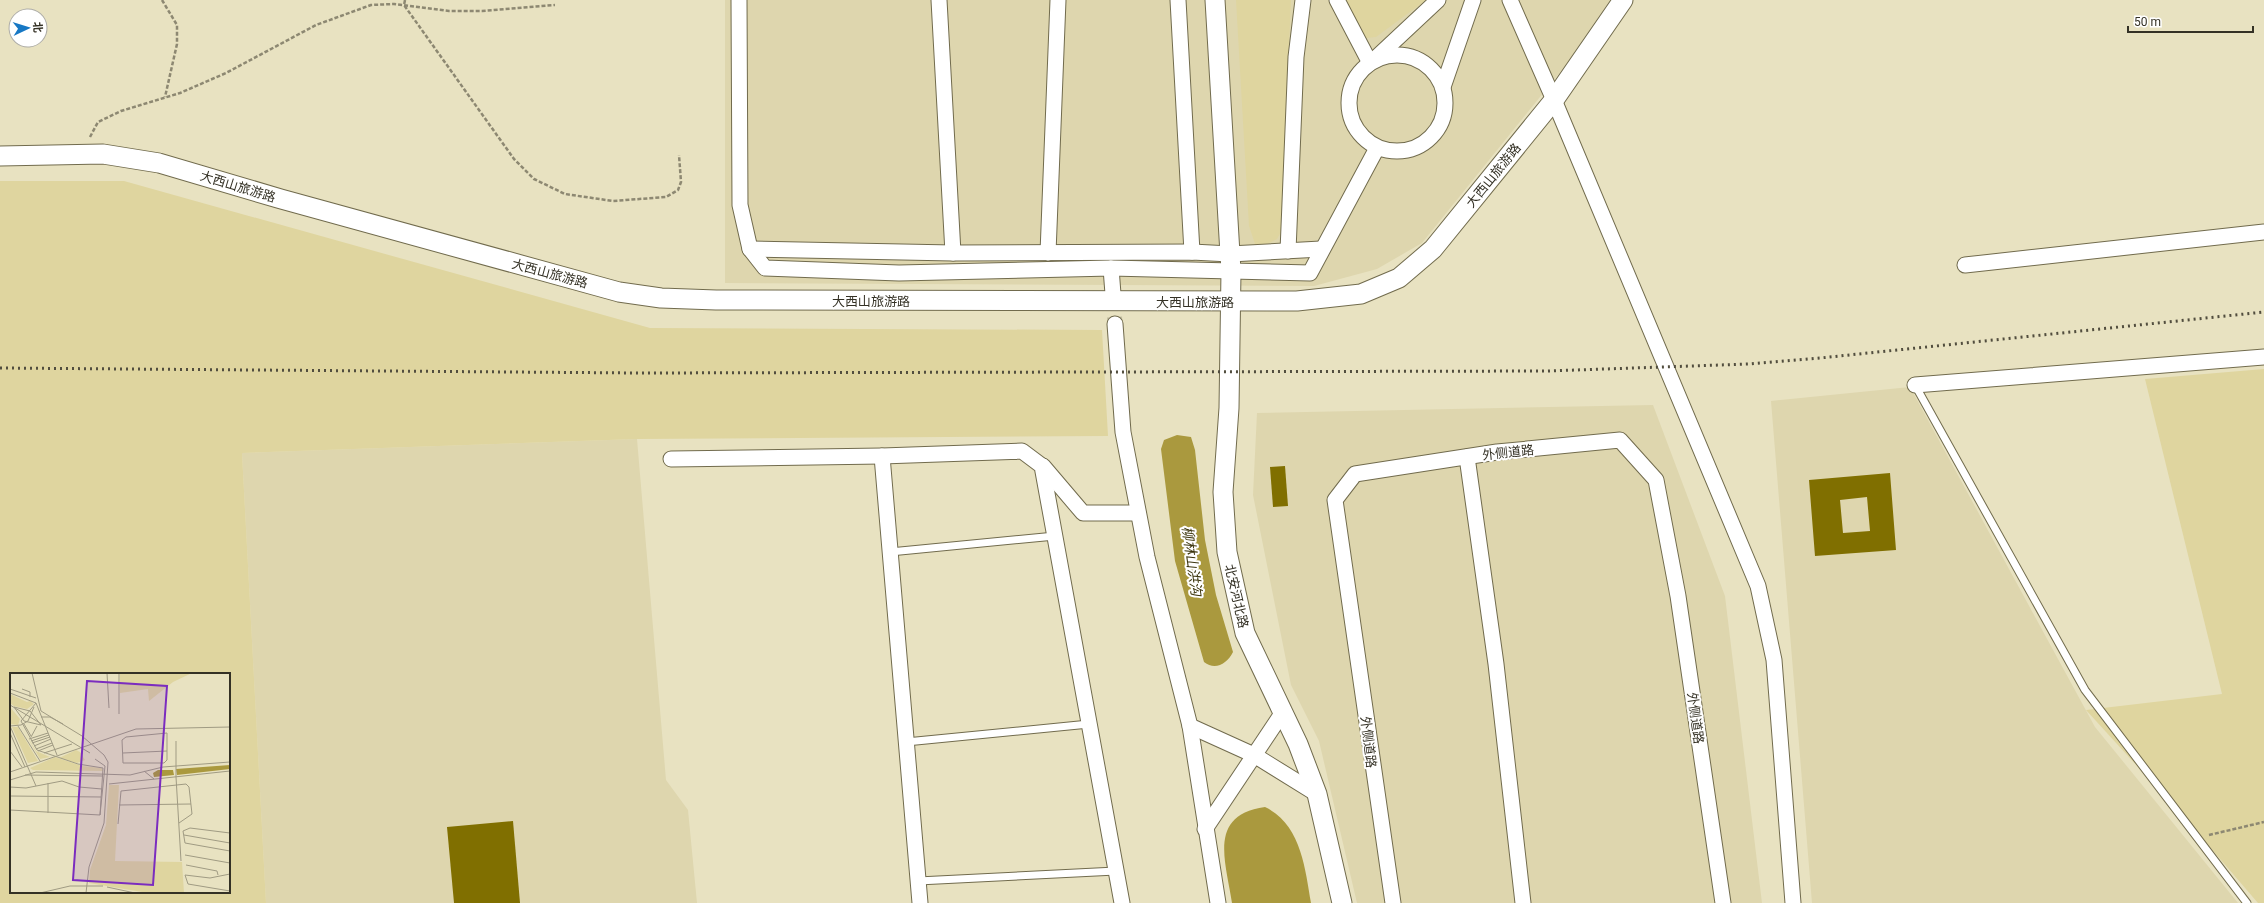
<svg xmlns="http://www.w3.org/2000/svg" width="2264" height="903" font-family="Roboto,'Noto Sans SC',sans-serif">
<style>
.built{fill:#ded6ae}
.green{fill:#dfd59f;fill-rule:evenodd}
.water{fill:#aa993e}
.building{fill:#806f00;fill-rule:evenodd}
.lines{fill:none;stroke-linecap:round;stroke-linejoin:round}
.minor-tunnel{stroke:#c4bfa2;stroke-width:15;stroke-dasharray:15 8;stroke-linecap:butt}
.service-casing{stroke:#716b4d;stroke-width:9}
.minor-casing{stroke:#716b4d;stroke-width:17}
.tertiary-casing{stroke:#716b4d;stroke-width:21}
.path{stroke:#8d8872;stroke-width:2.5;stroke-dasharray:4 2;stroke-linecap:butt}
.service{stroke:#fff;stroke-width:7}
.minor{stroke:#fff;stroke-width:15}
.tertiary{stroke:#fff;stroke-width:19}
.rail{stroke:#514d3e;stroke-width:3;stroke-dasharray:2 4;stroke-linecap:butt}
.labels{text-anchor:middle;stroke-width:4;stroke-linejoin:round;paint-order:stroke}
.street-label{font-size:13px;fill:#343125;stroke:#fff}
.water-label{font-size:14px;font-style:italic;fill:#3b340c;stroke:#fff}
.inset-road{fill:none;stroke:#a09b83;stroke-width:1}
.view{fill:#7b2cbf;fill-opacity:0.15;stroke:#7b2cbf;stroke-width:2}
.inset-edge{fill:none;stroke:#343125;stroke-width:2}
</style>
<rect width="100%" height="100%" fill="#e8e2c1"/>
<g class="built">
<polygon points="725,0 1610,0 1565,66 1422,243 1377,269 1314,286 725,283"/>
<polygon points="1910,387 2095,727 2238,903 1812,903 1771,401"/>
<polygon points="1653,405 1725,596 1762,903 1357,903 1319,741 1291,685 1253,495 1257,413"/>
<polygon points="637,439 666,780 688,810 697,903 266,903 242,453"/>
</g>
<g class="green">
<polygon points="1236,0 1291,0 1281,232 1277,239 1261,247 1255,244 1249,226"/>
<polygon points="1345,0 1426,0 1376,37 1366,38"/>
<path d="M0,181H124L650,328L1102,330L1108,436L637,439L242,453L266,903H0ZM11,674H229V892H11Z"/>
<polygon points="2264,369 2264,903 2258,903 2190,824 2086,710 2222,694 2145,379"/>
</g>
<g class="water">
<path d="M1177,435L1191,437L1195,450L1205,540L1216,595L1233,652C1227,664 1215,671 1204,662L1175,561L1161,449L1164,440Z"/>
<path d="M1265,807C1301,824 1305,868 1311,903H1232C1226,862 1207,815 1265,807Z"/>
</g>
<g class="building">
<polygon points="1285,466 1288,506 1273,507 1270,467"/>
<path d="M1890,473L1896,550L1815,556L1809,480ZM1867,497L1870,531L1843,533L1840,500Z"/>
<polygon points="513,821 520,903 454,903 447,827"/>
</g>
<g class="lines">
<polyline class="minor-tunnel" points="1113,294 1115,324"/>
<g class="service-casing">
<g id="service">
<polyline points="1915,385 2085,690 2247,903"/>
<polyline points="890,552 1055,536"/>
<polyline points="906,742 1089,724"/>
<polyline points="918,881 1116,871"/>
</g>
</g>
<g class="minor-casing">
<g id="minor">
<polyline points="739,0 740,205 750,249 765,268 899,273 1111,268 1310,273 1377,148"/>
<polyline points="939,0 953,253"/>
<polyline points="1178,0 1192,252"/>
<polyline points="1337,0 1370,63"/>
<polyline points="1510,0 1554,100 1758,586 1774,660 1793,903"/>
<circle cx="1397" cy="103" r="48"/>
<polyline points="1376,58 1438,0"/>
<polyline points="1443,87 1473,0"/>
<polyline points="750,249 953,253 1192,252 1230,254 1321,249"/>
<polyline points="1288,251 1296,57 1303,0"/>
<polyline points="1048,253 1058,0"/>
<polyline points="1965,265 2264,232"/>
<polyline points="1111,268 1113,294"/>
<polyline points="1115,324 1123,432 1147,557 1190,726 1218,903"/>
<polyline points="1915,385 2264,357"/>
<polyline points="882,456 920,903"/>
<polyline points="1467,457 1496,664 1523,903"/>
<polyline points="671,459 882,456 1022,451 1042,466 1122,903"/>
<polyline points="1043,466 1083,513 1138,513"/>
<polyline points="1190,726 1254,755 1317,794"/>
<polyline points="1205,829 1283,712"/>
<polyline points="1393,903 1335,500 1355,474 1497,452 1620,440 1656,480 1678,596 1723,903"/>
</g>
</g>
<g class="tertiary-casing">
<g id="tertiary">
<polyline points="1215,0 1231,271 1229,408 1223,492 1227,552 1245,633 1298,744 1317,794 1342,903"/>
<polyline points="0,156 103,154 159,163 281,199 619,292 661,298 716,300 1297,301 1361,294 1399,278 1433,249 1554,100 1623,0"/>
</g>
</g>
<g class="path">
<polyline points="162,0 177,25 177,44 165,97"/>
<polyline points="405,0 404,5 514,159 534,179 565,194 613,201 666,197 678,190 681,182 679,155"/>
<polyline points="90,137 98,122 121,111 180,93 226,73 316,25 371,5 394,4 449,11 482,11 555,5"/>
<polyline points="2209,835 2264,822"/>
</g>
<use href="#service" class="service"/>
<use href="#minor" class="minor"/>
<use href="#tertiary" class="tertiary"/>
<polyline class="rail" points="0,368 638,373 1547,371 1749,364 1820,358 2264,312"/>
</g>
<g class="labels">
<g class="street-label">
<text transform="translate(1493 175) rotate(-51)" y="5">大西山旅游路</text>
<text transform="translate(238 186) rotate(17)" y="5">大西山旅游路</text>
<text transform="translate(550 273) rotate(15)" y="5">大西山旅游路</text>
<text x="871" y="306">大西山旅游路</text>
<text x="1195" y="307">大西山旅游路</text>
<text transform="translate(1508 452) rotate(-6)" y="5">外侧道路</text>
<text transform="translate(1237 596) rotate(77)" y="5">北安河北路</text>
<text transform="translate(1696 718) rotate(82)" y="5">外侧道路</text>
<text transform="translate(1369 742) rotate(83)" y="5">外侧道路</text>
</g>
<g class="water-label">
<text transform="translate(1192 561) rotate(82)" y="5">柳林山洪沟</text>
</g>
</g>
<g transform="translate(10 673)">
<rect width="220" height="220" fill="#e8e2c1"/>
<path d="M110,0H182L163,9L139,28L138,16L110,20ZM0,21L17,29L20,28L24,31L17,36L4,33L0,30ZM0,34L10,46L8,52L0,51ZM11,53L26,78L40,84L30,86ZM2,54H8L28,88L18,90ZM66,77L70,79L75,87L67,90L49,85ZM45,84L72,93L92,95L93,98L23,97L20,95ZM99,112H109L105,188L172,189L174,220H138L79,210L80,197L96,152Z" fill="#dfd59f"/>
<path d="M220,92V96L167,102L166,96ZM148,97H163L164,102L144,104L143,100Z" fill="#aa993e"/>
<path class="inset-road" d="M22,0L31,38L72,63L94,82L98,89L94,150L79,194L76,220M97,0L99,35M109,0V41M0,16L26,25M12,16L20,19V24M0,20L26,30L47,82M26,30L11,48L27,77L68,91L93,95M0,32L80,80M4,34L20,38L31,52L14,48ZM31,44H40L53,51M14,51L21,63M0,53L26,113M0,53L11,52L18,48L24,34M8,53L30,88M0,60L15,94M157,60V87L154,90H113L112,67L116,64ZM21,64L27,53M19,66L38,60M21,68L39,62M166,68V104L171,188M22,70L40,64M24,73L41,66M26,76L42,70M0,78L12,94M28,78L43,72M34,80L62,71M113,80L157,78M134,98L144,106M0,99L126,56L220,54M15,102L93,103M0,107L26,99L120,102L153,94L220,89M99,111L220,98M0,114L16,115L52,108L69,114L92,116M0,123L91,124M109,132L181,131M0,137L90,142L95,93L85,86M38,140V110M90,142L93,95M108,151L111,118L176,111L179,114L182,141L169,150M220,160L180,155L173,158L175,170L220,178M174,162L220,170M175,182L220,190M176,192L207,198L208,202M220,201L200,205L175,202L178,211L220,218M97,214L125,220M30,220L60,213H93"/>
<path class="view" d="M77,8L157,13L143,212L63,207Z"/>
<rect width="220" height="220" class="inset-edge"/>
</g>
<g transform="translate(28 28) rotate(86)"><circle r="19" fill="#ffffff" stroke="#aeada8"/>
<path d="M0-3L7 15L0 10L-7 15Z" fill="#1778c4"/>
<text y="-6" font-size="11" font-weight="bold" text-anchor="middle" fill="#343125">北</text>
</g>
<path d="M2128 26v6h125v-6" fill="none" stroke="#343125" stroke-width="2"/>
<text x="2134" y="26" font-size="12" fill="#343125" stroke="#ffffff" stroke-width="3" paint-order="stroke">50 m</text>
</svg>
